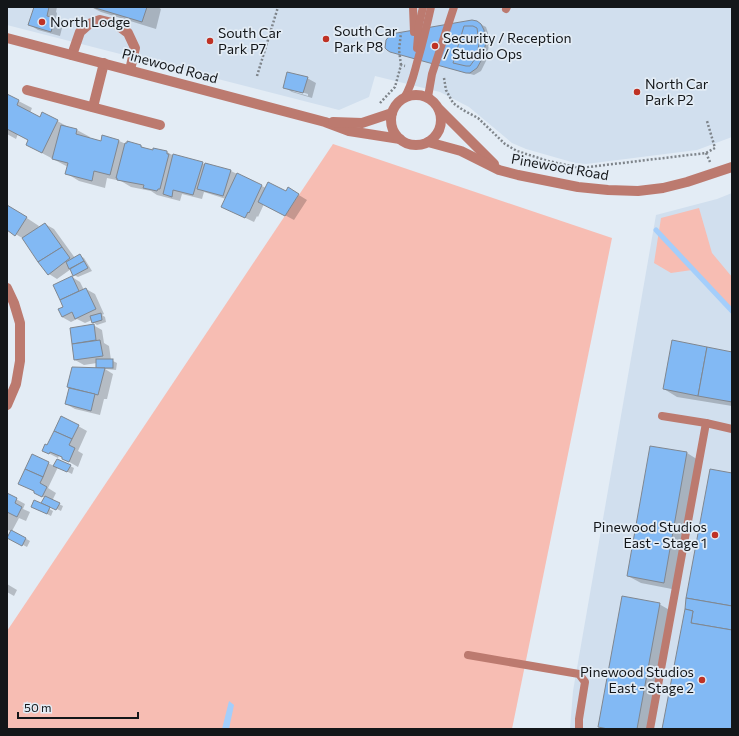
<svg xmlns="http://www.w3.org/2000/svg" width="739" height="736" font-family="Commissioner,sans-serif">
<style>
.built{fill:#d1dfee}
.green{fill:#f7bdb3}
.water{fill:#a4cefb}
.shadow{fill:#0003;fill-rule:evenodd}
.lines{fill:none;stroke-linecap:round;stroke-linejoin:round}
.stream{stroke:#a4cefb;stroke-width:5}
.building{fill:#82b9f4;stroke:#808790}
.path{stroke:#7e848a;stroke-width:2.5;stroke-dasharray:2 2;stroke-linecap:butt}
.service{stroke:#bc7a6f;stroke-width:8}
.minor{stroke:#bc7a6f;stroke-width:10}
.tertiary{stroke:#bc7a6f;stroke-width:10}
.poi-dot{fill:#bf3224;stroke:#e3ecf5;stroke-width:1.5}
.labels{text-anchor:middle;stroke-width:3.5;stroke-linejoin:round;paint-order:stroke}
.poi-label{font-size:14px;fill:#131619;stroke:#e3ecf5;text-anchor:start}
.street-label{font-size:14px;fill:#131619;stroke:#e3ecf5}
</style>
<rect width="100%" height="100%" fill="#e3ecf5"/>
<g class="built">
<polygon points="7,7 732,7 732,137 697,150 586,164 575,163 526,149 512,143 469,107 440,92 375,76 369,97 339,110 7,25"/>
<polygon points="732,193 732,729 570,729 573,691 656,215 717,199"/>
</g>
<g class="green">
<polygon points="333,144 612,238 512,729 7,729 7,631"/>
<polygon points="699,208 712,253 732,277 732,311 692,270 671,273 654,263 661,218"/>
</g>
<polygon class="water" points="229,701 234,705 229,729 222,729"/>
<g class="shadow">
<polygon points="35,7 57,7 56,12 57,13 56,20 63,24 60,36 38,30 30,25"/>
<polygon points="91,7 158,7 161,9 156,29 101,12"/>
<polygon points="476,22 486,27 488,33 489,45 486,61 481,71 474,75 392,52"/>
<path d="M307,78L316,83L312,98L292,92L284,87ZM292,89L308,94V96L292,91Z"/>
<polygon points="7,95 32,108 30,113 41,118 43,113 70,128 77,130 90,137 89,138 102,142 103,137 119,141 126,144 141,146 148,150 167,152 174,156 231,171 266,188 286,193 289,189 307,200 294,220 264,204 258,217 257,216 254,222 231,211 226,199 204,192 202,199 182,194 180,201 157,195 151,191 131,187 121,181 107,178 105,188 79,181 66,173 68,167 40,152 29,140 18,134 16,139 7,134"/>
<polygon points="7,205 39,226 37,229 45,224 54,229 75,258 80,256 84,258 92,271 78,277 74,275 71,269 57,279 49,274 24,239 7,229"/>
<polygon points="72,277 80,282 84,290 86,289 95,294 104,314 102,315 105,317 106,322 97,325 93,322 92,320 85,323 77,319 71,322 62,317 64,307 54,285"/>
<polygon points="93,325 102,330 104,343 109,346 111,360 117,363 116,370 105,369 113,374 107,399 104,399 100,415 75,409 66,404 70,388 69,387 101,369 97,363 84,365 75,360 71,329"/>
<polygon points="732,353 732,406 677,397 664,389"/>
<polygon points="78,426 87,431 78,451 83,454 78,467 59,456 58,458 44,451 48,446"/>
<polygon points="651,447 687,453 700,461 677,590 641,583 628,576"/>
<polygon points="32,455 54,466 70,466 74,468 72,474 58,467 48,488 56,493 52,501 63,506 61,511 47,504 45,498 28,488"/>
<polygon points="7,494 25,504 23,509 30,512 26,521 19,518 12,531 30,541 27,547 8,537 11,531 7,530"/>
<polygon points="35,501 53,511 51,516 37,509"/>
<polygon points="7,584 17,590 14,596 7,592"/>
<polygon points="659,604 673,612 651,729 603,729 600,727"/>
</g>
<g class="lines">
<polyline class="stream" points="656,230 732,311"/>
</g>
<g class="building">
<polygon points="34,7 49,7 47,16 55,18 51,32 28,25"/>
<polygon points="92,7 147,7 142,22"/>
<polygon points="472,20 477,21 481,24 484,30 486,42 482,59 477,68 470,73 466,73 390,52 387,50 385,48 386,40 391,34"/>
<polygon points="464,26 473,26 477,28 479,43 478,50 475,59 470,66 466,66 453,63"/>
<polygon points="287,72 308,77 303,93 283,88"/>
<polygon points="7,94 19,100 17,105 40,117 42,112 58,120 42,153 26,145 28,140 7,129"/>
<polygon points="61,125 77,129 76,134 101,141 102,135 119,140 110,175 94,171 92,181 65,174 68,163 52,159"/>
<polygon points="127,141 141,145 141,147 153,150 153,148 167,151 167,154 169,154 160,189 158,189 157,191 143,188 144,185 117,180 117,178 116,178 125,143 127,143"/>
<polygon points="173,154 203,162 193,195 173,190 172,197 163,194"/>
<polygon points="205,163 231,170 223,196 197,189"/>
<polygon points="237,173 262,185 249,213 248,212 245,218 221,207"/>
<polygon points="268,182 286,191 288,187 299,194 285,216 258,202"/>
<polygon points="7,205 27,217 15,236 7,230"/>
<polygon points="45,223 62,247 38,262 22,238"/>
<polygon points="62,247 70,258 48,275 38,262"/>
<polygon points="80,254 84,261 69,269 66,262"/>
<polygon points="84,261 88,268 73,276 70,269"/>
<polygon points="72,276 79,291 60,300 53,285"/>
<polygon points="86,288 96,309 75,319 72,312 62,317 58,309 63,307 60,300"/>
<polygon points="101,313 102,320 92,323 90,316"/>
<polygon points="94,324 96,340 72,344 70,328"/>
<polygon points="100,340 103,356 74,360 72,344"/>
<polygon points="672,340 707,347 698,396 663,389"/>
<polygon points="707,347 732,352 732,402 698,396"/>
<rect x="96" y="359" width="17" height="9"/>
<polygon points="72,367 105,368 98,395 67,387"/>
<polygon points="69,388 95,394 91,411 65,404"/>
<polygon points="61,416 79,425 72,439 54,431"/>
<polygon points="54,431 72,439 69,445 75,448 69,462 62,459 62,457 50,452 49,454 42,451 45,444 47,445"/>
<polygon points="650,446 687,452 664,583 627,576"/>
<polygon points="32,454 49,462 43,477 25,469"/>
<polygon points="57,459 71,465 67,472 53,466"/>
<polygon points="25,469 43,477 40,483 47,487 42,497 34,493 34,491 18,484"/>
<polygon points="710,469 732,473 732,606 686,598"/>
<polygon points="7,493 17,498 15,503 22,507 17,517 7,512"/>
<polygon points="45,496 60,503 56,510 41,503"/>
<polygon points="34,500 50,507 47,514 31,507"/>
<polygon points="11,530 26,538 22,546 7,538"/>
<polygon points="622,596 660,603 637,729 608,729 598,727"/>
<polygon points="686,598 732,606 732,630 691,623 693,611 685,609"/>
<polygon points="685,609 693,611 691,623 732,630 732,729 662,729"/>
</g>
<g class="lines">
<g class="path">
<polyline points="401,65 399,50 401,33"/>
<polyline points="257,76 278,7"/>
<polyline points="444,78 446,90 453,103 463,110 478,118 505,144 517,151 548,161 580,168 706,153 715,148 707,121"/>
<polyline points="380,103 395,87 401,65 405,66"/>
<polyline points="706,153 710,162"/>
</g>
<g class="service">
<polyline points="413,7 414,32"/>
<polyline points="506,9 507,7"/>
<polyline points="417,48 419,25 423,7"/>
<polyline points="428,97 432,74 454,7"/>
<path d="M404,98C412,86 414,73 418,59C423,42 427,25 431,7"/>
<polyline points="662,416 706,423 732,429"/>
<polyline points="468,655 579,674 585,682 579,719 579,729"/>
<polyline points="650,729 706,423"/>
</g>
<g class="minor">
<polyline points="72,55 80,32 89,24 100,20 116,24 128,33 135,48 130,70"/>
<polyline points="27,90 160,125"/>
<polyline points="93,107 104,63"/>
<polyline points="7,288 14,303 20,323 20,361 16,384 7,405"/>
</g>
<g class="tertiary">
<polyline points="7,38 325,122 349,131 400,139"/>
<circle cx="416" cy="120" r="25"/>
<polyline points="439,109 494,164"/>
<polyline points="333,122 362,123 392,113"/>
<polyline points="428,142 461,151 499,170 518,175 578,187 608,190 638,191 663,188 687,182 732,167"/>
</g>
</g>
<g class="poi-dot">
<circle cx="42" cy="22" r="4"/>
<circle cx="326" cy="39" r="4"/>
<circle cx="210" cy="41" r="4"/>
<circle cx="435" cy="46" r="4"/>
<circle cx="637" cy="92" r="4"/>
<circle cx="715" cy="535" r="4"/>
<circle cx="702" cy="680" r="4"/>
</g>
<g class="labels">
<g class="poi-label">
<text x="50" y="27">North Lodge</text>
<text x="334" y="36">South Car<tspan x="334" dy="16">Park P8</tspan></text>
<text x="218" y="38">South Car<tspan x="218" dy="16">Park P7</tspan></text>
<text x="443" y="43">Security / Reception<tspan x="443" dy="16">/ Studio Ops</tspan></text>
<text x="645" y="89">North Car<tspan x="645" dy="16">Park P2</tspan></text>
<text x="707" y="532" text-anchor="end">Pinewood Studios<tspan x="707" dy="16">East - Stage 1</tspan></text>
<text x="694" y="677" text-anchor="end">Pinewood Studios<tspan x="694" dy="16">East - Stage 2</tspan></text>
</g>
<g class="street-label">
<text transform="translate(170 66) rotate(15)" y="5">Pinewood Road</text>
<text transform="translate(560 167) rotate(10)" y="5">Pinewood Road</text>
</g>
</g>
<rect width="739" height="736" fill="none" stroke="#131619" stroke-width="16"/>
<path d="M18 712v6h120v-6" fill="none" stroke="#131619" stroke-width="2"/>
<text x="24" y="712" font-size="12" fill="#131619" stroke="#e3ecf5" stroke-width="3" paint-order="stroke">50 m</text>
</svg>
